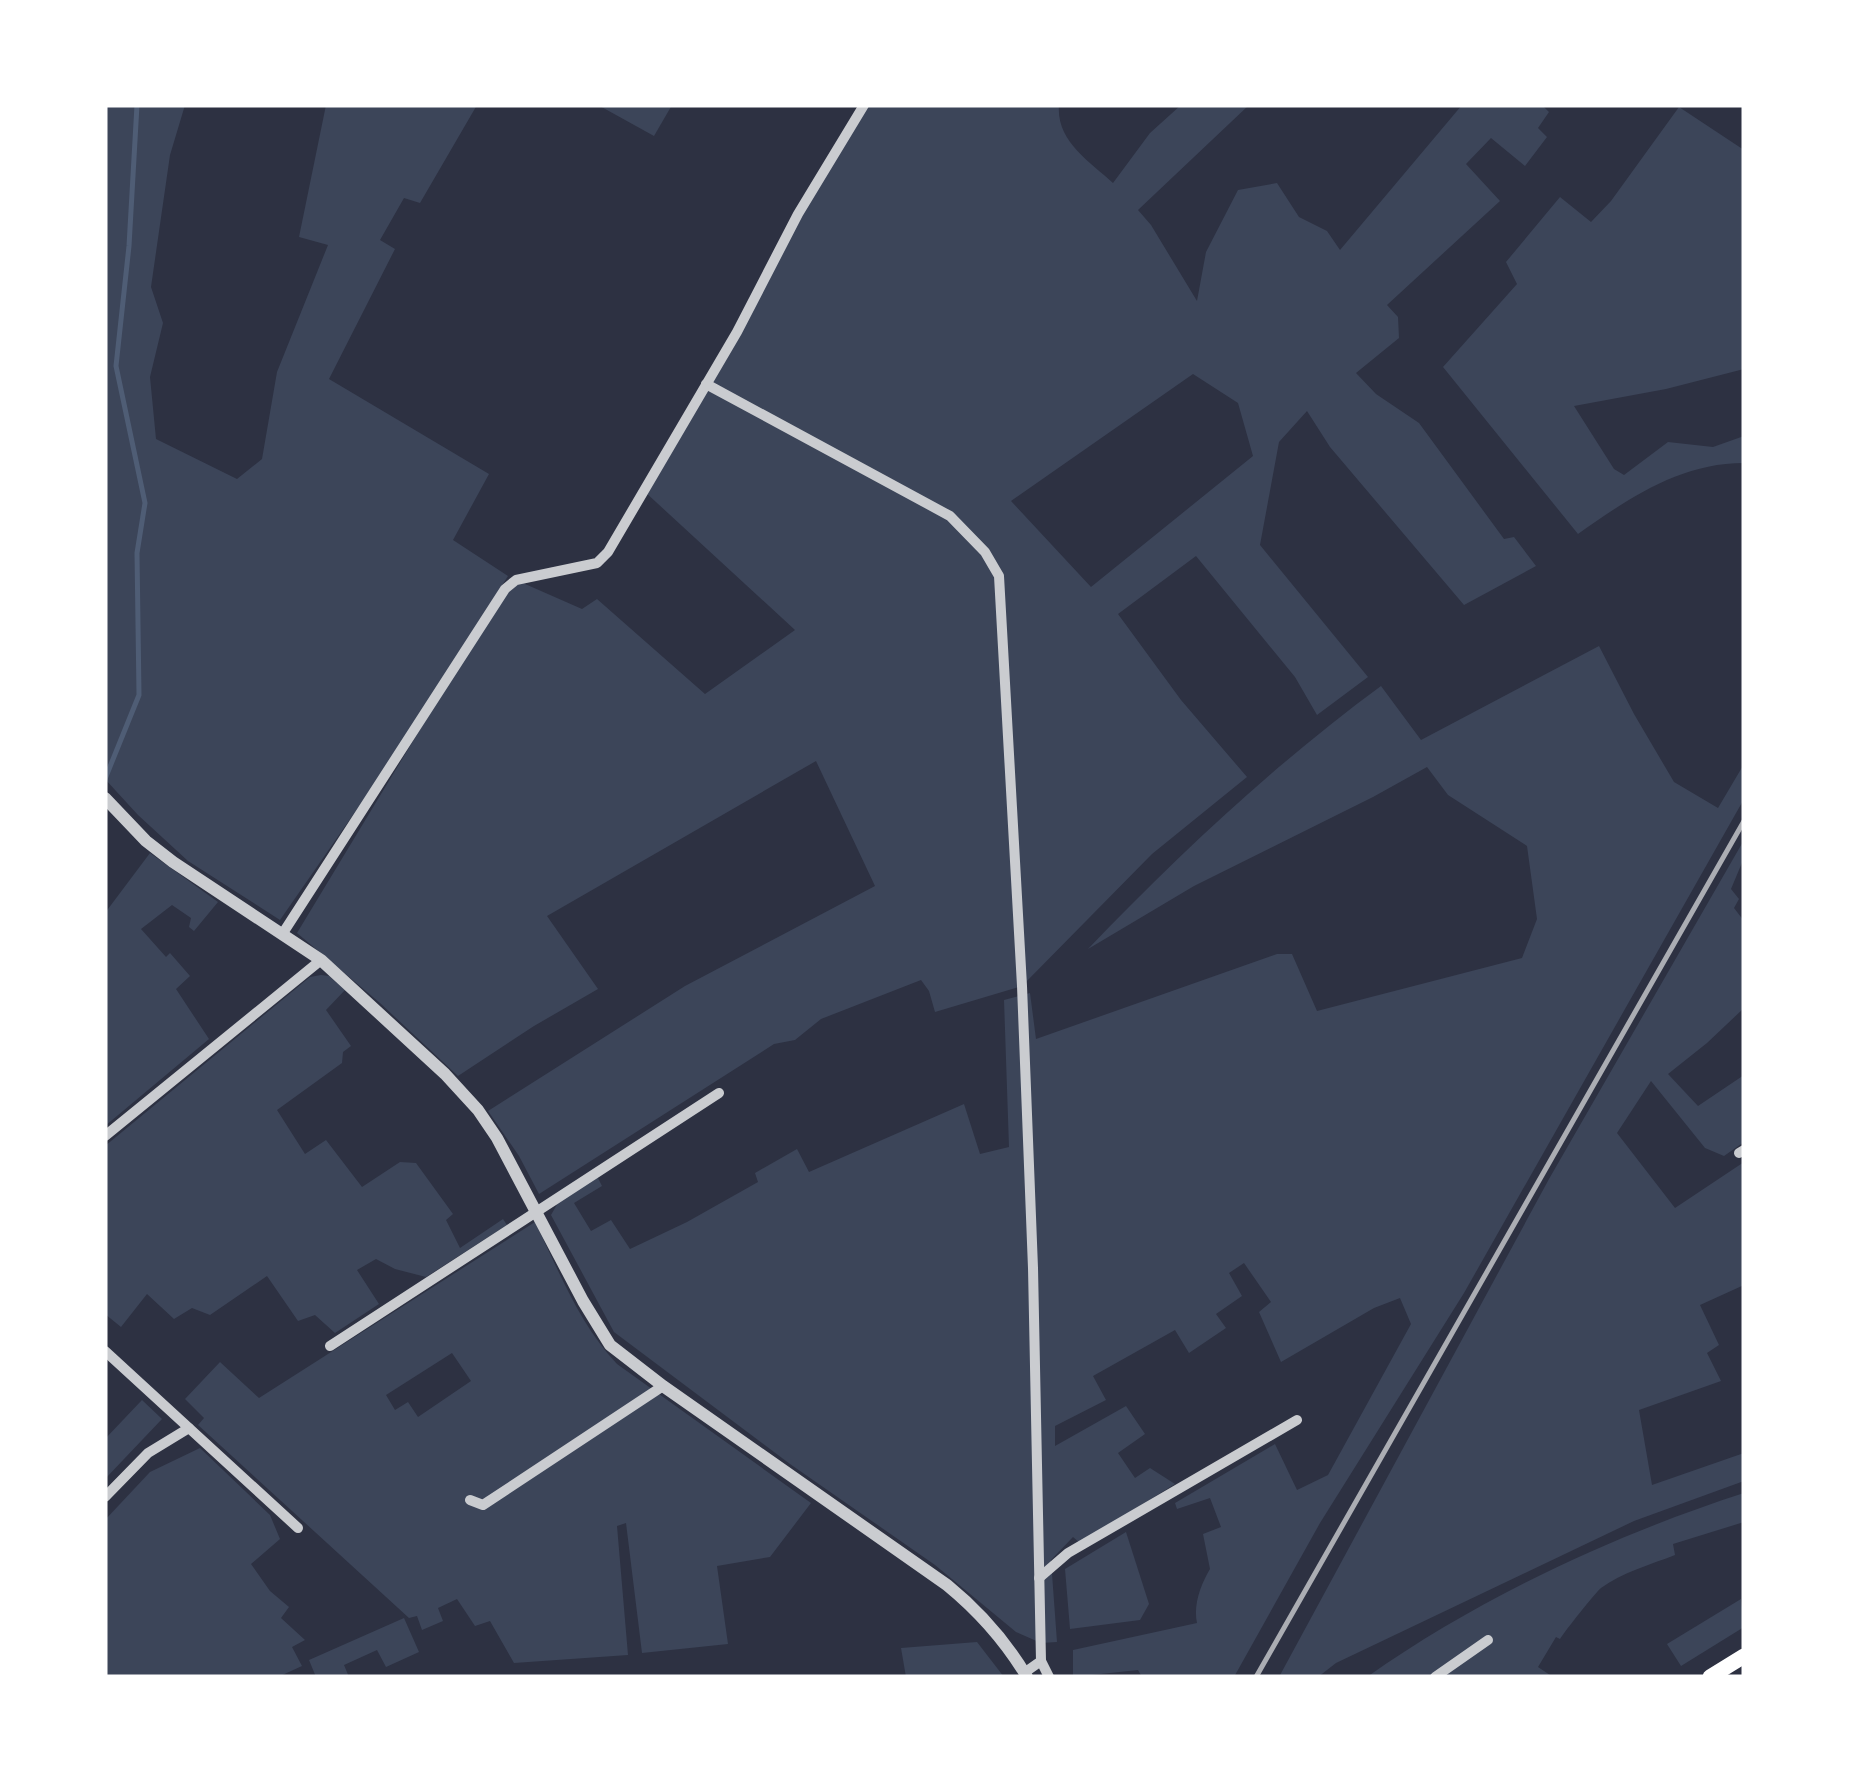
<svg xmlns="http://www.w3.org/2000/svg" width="1849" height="1782" font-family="'Asap Condensed',sans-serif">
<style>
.green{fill:#3c4559;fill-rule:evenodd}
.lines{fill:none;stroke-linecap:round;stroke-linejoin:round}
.stream{stroke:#4f5d75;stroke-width:5}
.minor{stroke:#caccd0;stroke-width:10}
.tertiary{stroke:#caccd0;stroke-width:12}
.primary{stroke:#fff;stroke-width:15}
.rail{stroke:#abadb3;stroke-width:5}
</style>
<rect width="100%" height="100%" fill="#2d3142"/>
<g class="green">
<polygon points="105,105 185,105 170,155 151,287 163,323 150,377 156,439 237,479 262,459 277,372 328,245 299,237 326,105 477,105 420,203 404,198 380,240 395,249 329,379 489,474 453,540 508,576 373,786 280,920 188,861 138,815 105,779"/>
<polygon points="598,105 672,105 654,136"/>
<path d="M864,105H1059C1056,141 1089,161 1113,183L1150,133L1181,105H1249L1138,210L1151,225L1197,301L1206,252L1238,190L1277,183L1299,217L1327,231L1340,250L1462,105H1542L1549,112L1538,128L1547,137L1525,166L1491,138L1466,164L1500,201L1387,305L1398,317L1399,338L1356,373L1376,394L1419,423L1504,539L1514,537L1536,566L1464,605L1330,447L1307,411L1279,442L1260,545L1368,677L1317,715L1295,677L1196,556L1118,614L1181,700L1247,777L1152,854L1022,986L935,1012L929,991L921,980L821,1019L795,1040L774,1044L539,1194L519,1156L488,1111L685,986L875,886L816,761L547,916L598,989L534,1026L458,1076L380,1003L297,933L505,589L516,580L582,609L597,599L705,694L795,630L644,491ZM1193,374L1238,403L1253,456L1091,587L1011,501Z"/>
<path d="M1679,107L1744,150V369L1666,389L1574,406L1614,469L1624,475L1668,442L1713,447L1744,436V463C1680,463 1629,498 1578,534L1443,367L1517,284L1506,262L1560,197L1591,222L1611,201Z"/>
<path d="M1599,646L1634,714L1674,782L1718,808L1744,764V799L1464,1293L1320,1523L1234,1677H1142L1138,1670L1073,1677V1650L1197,1623C1193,1605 1201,1584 1210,1569L1203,1534L1221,1527L1210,1498L1177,1509L1175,1503L1275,1444L1297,1490L1328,1475L1411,1324L1400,1298L1374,1308L1281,1362L1259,1312L1271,1302L1244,1263L1229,1273L1242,1296L1216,1314L1226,1328L1189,1353L1175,1330L1093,1376L1106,1400L1055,1426V1446L1126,1406L1145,1434L1118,1453L1135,1478L1150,1468L1175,1484L1080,1543L1073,1537L1051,1560L1057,1642L1041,1643L1016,1632L935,1565L790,1464L614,1332L551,1215L559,1201L597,1176L602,1186L574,1203L591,1231L611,1220L630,1249L687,1222L758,1182L755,1173L797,1149L809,1172L964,1104L980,1154L1009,1147L1004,1000L1030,993L1036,1039L1277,954H1292L1317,1011L1522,958L1537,919L1527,846L1448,795L1427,767L1373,797L1194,886L1088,949C1179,854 1275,764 1381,686L1421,740Z"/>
<polygon points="1744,840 1744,858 1731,889 1739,899 1734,908 1744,921 1744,1008 1707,1043 1668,1074 1698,1106 1744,1075 1744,1142 1724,1156 1705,1148 1651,1081 1617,1133 1675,1208 1744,1162 1744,1285 1700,1305 1719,1345 1707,1353 1721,1381 1639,1410 1652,1485 1744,1453 1744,1481 1634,1521 1336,1663 1318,1677 1279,1677 1549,1179"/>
<polygon points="150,853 218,902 194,931 189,927 191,918 172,905 141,929 166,957 170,953 190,976 176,989 209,1039 105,1126 105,913"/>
<polygon points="321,975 329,976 345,990 326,1010 351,1046 343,1052 342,1063 277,1110 305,1154 326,1140 362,1187 400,1162 416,1163 453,1214 446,1220 460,1248 503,1219 507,1225 426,1277 395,1269 376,1259 357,1270 379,1304 335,1333 315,1315 298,1321 267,1276 210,1315 192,1308 174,1319 147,1294 121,1327 105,1314 105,1146 310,977"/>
<path d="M535,1222C559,1271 579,1324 617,1364L811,1503L770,1557L717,1566L728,1644L642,1653L626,1523L617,1526L628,1655L514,1663L490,1621L475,1626L457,1599L438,1608L443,1621L422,1630L417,1616L409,1618L198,1425L204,1418L185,1399L220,1362L259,1398ZM452,1353L471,1381L418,1417L408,1402L395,1410L386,1395Z"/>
<polygon points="142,1400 162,1419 105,1479 105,1439"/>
<polygon points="200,1448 270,1515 280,1539 251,1564 270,1591 289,1607 281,1618 305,1640 292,1647 302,1666 278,1677 105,1677 105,1520 150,1472"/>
<path d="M1744,1493V1522L1673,1544L1675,1555C1652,1564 1621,1573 1601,1588C1595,1593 1565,1631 1560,1639L1556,1637L1538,1667L1553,1677H1367C1479,1598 1614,1535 1744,1493Z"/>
<polygon points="1126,1532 1149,1604 1140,1620 1070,1629 1065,1569"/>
<polygon points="1741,1599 1744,1627 1681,1666 1667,1644"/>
<polygon points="404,1618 419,1652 386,1667 377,1650 344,1665 349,1677 316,1677 309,1660"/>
<polygon points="977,1642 1004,1677 906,1677 901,1648"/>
</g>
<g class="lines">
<polyline class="stream" points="105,779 139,695 137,553 145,503 116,366 129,246 137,105"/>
<g class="minor">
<polyline points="706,384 950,516 985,552 999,576 1022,986 1033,1268 1041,1661 1024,1673"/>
<polyline points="283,933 505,589 516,580 597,563 608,552 737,332 798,214 864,105"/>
<polyline points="105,1136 321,960"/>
<polyline points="1739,1153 1744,1150"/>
<polyline points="330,1346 719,1093"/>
<polyline points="105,1351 298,1528"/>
<polyline points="105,1497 148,1453 189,1428"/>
<polyline points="470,1500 483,1505 663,1386"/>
<polyline points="1039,1578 1068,1553 1297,1420"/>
<polyline points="1041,1661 1049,1677"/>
<polyline points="1435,1677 1488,1640"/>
</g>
<path class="tertiary" d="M105,798L146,841L173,862L321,960L445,1074L478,1110L497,1138L583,1301L610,1345L663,1386L947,1585C980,1612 1005,1640 1027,1677"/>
<polyline class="primary" points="1710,1677 1744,1656"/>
<polyline class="rail" points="1256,1677 1744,821"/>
</g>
<rect width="1849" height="1782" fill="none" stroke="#ffffff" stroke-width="215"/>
</svg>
